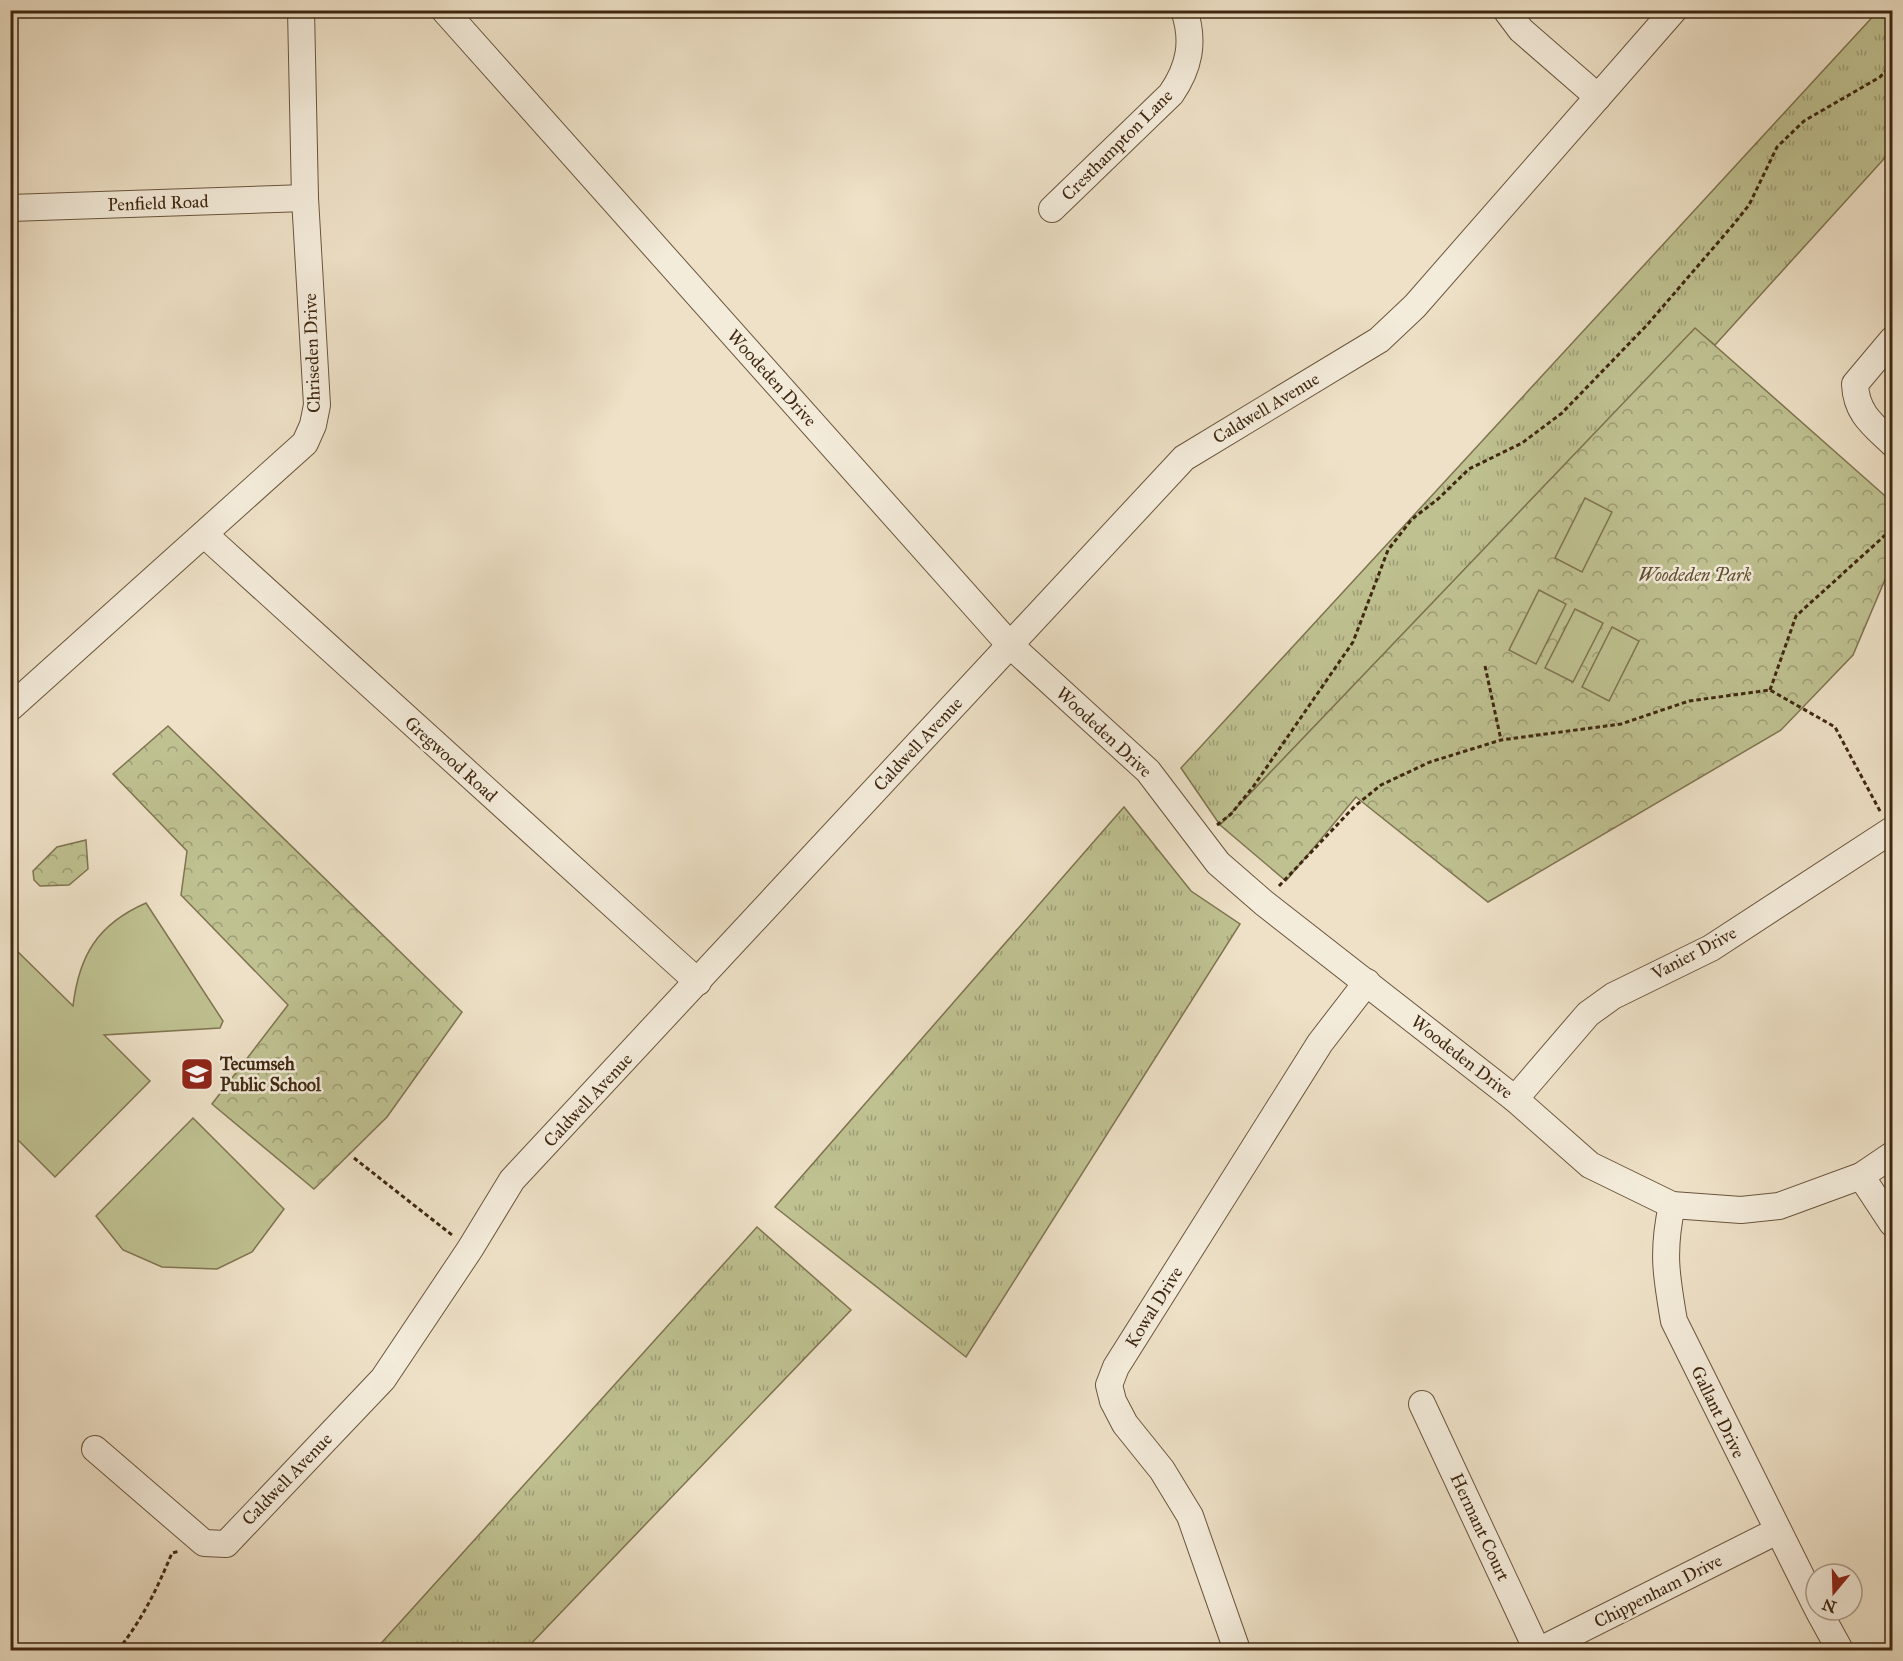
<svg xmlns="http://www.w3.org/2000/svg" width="1903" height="1661" font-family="'IM FELL Great Primer',serif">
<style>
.grass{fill:url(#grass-tufts);stroke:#7f7450;stroke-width:1.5}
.forest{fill:url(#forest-crowns);stroke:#7f7450;stroke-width:1.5}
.pitch{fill:#bfc191;stroke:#7f7450;stroke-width:1.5}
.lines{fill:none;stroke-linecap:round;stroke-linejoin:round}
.minor-casing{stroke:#6b563e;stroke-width:28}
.path{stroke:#3f2710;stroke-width:3;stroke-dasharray:4.5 3;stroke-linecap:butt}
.minor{stroke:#f4ecdb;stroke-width:26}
.labels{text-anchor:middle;stroke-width:5;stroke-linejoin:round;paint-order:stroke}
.street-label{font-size:18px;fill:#3f2710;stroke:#f4ecdb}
.park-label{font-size:18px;font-style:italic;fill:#5f4e30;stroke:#f4ecdb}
.poi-label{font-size:18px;font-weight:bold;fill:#3f2710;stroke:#f4ecdb;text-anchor:start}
</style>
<defs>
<pattern id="grass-tufts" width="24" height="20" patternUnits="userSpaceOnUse" patternTransform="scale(1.5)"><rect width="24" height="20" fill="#bfc191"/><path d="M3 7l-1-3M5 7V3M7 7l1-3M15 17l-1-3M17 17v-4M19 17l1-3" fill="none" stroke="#9d9d75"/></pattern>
<pattern id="forest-crowns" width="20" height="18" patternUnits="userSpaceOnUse" patternTransform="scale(1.5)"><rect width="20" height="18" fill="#bfc191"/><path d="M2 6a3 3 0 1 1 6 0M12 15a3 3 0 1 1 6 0" fill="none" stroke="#9d9d75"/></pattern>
</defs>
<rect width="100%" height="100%" fill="#eee1c7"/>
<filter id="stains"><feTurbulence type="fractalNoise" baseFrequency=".00333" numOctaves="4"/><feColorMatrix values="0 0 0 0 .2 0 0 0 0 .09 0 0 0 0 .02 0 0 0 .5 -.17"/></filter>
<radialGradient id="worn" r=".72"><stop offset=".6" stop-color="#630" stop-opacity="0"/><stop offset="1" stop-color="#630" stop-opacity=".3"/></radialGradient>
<g class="grass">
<polygon points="1878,11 1892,11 1892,150 1715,345 1695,329 1220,825 1181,768"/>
<polygon points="1124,807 1191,891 1240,924 966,1357 775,1207"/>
<polygon points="757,1227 851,1310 525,1650 375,1650"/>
</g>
<g class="forest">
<polygon points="1695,328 1892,502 1892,563 1853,655 1781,730 1488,902 1356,797 1286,881 1220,825"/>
<polygon points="168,726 462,1012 387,1117 314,1189 212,1104 288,1005 181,895 187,851 113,774"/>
<polygon points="86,840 88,869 69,885 40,886 34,880 33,871 57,847"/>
</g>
<g class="pitch">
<polygon points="1585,498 1612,512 1582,572 1555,558"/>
<polygon points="1539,590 1566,604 1536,664 1509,650"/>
<polygon points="1575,609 1603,623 1573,682 1545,668"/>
<polygon points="1612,627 1639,641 1609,701 1582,687"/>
<path d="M146,903L223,1021L220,1028L104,1035L150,1081L55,1177L11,1133V945L73,1006C79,955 98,924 146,903Z"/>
<polygon points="193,1118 284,1209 252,1252 217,1269 162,1267 123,1250 96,1216"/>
</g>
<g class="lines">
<g class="minor-casing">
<g id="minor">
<polyline points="444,10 1010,645 1148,771 1218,863 1264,903 1515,1099 1590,1165 1672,1205 1741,1210 1779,1206 1861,1176 1892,1155"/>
<polyline points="1506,10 1521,30 1598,97"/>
<polyline points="10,208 305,198"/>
<path d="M1052,209L1171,94C1189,68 1195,42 1184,10"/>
<path d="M1892,340L1855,384C1856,413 1873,425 1892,443"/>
<polyline points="205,535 698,982"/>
<polyline points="10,708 305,443 313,425 317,405 305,198 301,10"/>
<polyline points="1515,1099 1588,1014 1613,996 1711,948 1892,830"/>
<polyline points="1861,1176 1892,1223"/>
<path d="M1672,1205C1662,1251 1666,1275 1674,1321L1816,1606"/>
<polyline points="1422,1404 1537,1650"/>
<polyline points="95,1449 204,1543 226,1544 383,1379 470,1249 512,1180 1184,458 1379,340 1415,306 1674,10"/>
<polyline points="1818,1610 1840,1650"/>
<polyline points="1237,1650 1190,1516 1162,1470 1125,1424 1113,1401 1109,1385 1116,1367 1320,1043 1367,982"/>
<polyline points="1540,1650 1777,1531"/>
</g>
</g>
<g class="path">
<polyline points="1485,666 1501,740"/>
<polyline points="1770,690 1796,616 1892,529"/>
<polyline points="1217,825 1231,814 1253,787 1353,642 1388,550 1412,519 1438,499 1469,469 1522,443 1562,413 1647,325 1733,225 1749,205 1777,147 1804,121 1880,77 1892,64"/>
<polyline points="1279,886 1355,806 1381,785 1430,762 1501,740 1621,724 1689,701 1770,690 1835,727 1881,813"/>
<polyline points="354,1158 452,1235"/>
<path d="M118,1650C142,1620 157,1589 172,1553L180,1551"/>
</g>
<use href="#minor" class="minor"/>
</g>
<defs>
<g id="school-square" transform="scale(1.725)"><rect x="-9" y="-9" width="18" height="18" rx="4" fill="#8f2418" stroke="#f4ecdb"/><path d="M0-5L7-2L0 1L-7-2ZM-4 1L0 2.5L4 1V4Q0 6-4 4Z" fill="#fff"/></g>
</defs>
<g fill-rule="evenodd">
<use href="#school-square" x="197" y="1074"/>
</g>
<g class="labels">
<g class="street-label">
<text transform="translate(1117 145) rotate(-45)" y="6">Cresthampton Lane</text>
<text transform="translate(158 203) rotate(-2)" y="6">Penfield Road</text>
<text transform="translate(312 353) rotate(-92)" y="6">Chriseden Drive</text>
<text transform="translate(772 378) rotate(48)" y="6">Woodeden Drive</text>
<text transform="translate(1266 408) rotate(-31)" y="6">Caldwell Avenue</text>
<text transform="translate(1104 732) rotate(43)" y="6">Woodeden Drive</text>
<text transform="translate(918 744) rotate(-47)" y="6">Caldwell Avenue</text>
<text transform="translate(451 759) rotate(42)" y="6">Gregwood Road</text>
<text transform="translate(1694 953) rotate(-28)" y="6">Vanier Drive</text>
<text transform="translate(1462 1057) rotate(38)" y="6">Woodeden Drive</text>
<text transform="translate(588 1100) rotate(-47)" y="6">Caldwell Avenue</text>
<text transform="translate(1154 1307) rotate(-58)" y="6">Kowal Drive</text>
<text transform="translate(1718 1412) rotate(64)" y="6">Gallant Drive</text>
<text transform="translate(287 1479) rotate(-46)" y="6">Caldwell Avenue</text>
<text transform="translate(1480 1527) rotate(65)" y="6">Hermant Court</text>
<text transform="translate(1658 1591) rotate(-27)" y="6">Chippenham Drive</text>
</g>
<g class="park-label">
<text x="1695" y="581">Woodeden Park</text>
</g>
<g class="poi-label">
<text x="220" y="1070">Tecumseh<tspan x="220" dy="21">Public School</tspan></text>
</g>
</g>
<rect width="1903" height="1661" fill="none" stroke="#eee1c7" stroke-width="36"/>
<rect x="12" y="12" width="1879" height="1637" fill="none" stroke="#3f2710" stroke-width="3"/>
<rect x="18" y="18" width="1867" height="1625" fill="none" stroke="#3f2710" stroke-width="1.5"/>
<g transform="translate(1834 1592) rotate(199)"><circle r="28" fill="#f4ecdb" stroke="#ac9d8a" stroke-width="1.5"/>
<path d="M0-4.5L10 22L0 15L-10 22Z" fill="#8f2418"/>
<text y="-9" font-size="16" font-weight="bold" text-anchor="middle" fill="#3f2710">N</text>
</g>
<rect width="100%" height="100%" filter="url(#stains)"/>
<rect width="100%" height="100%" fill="url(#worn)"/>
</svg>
